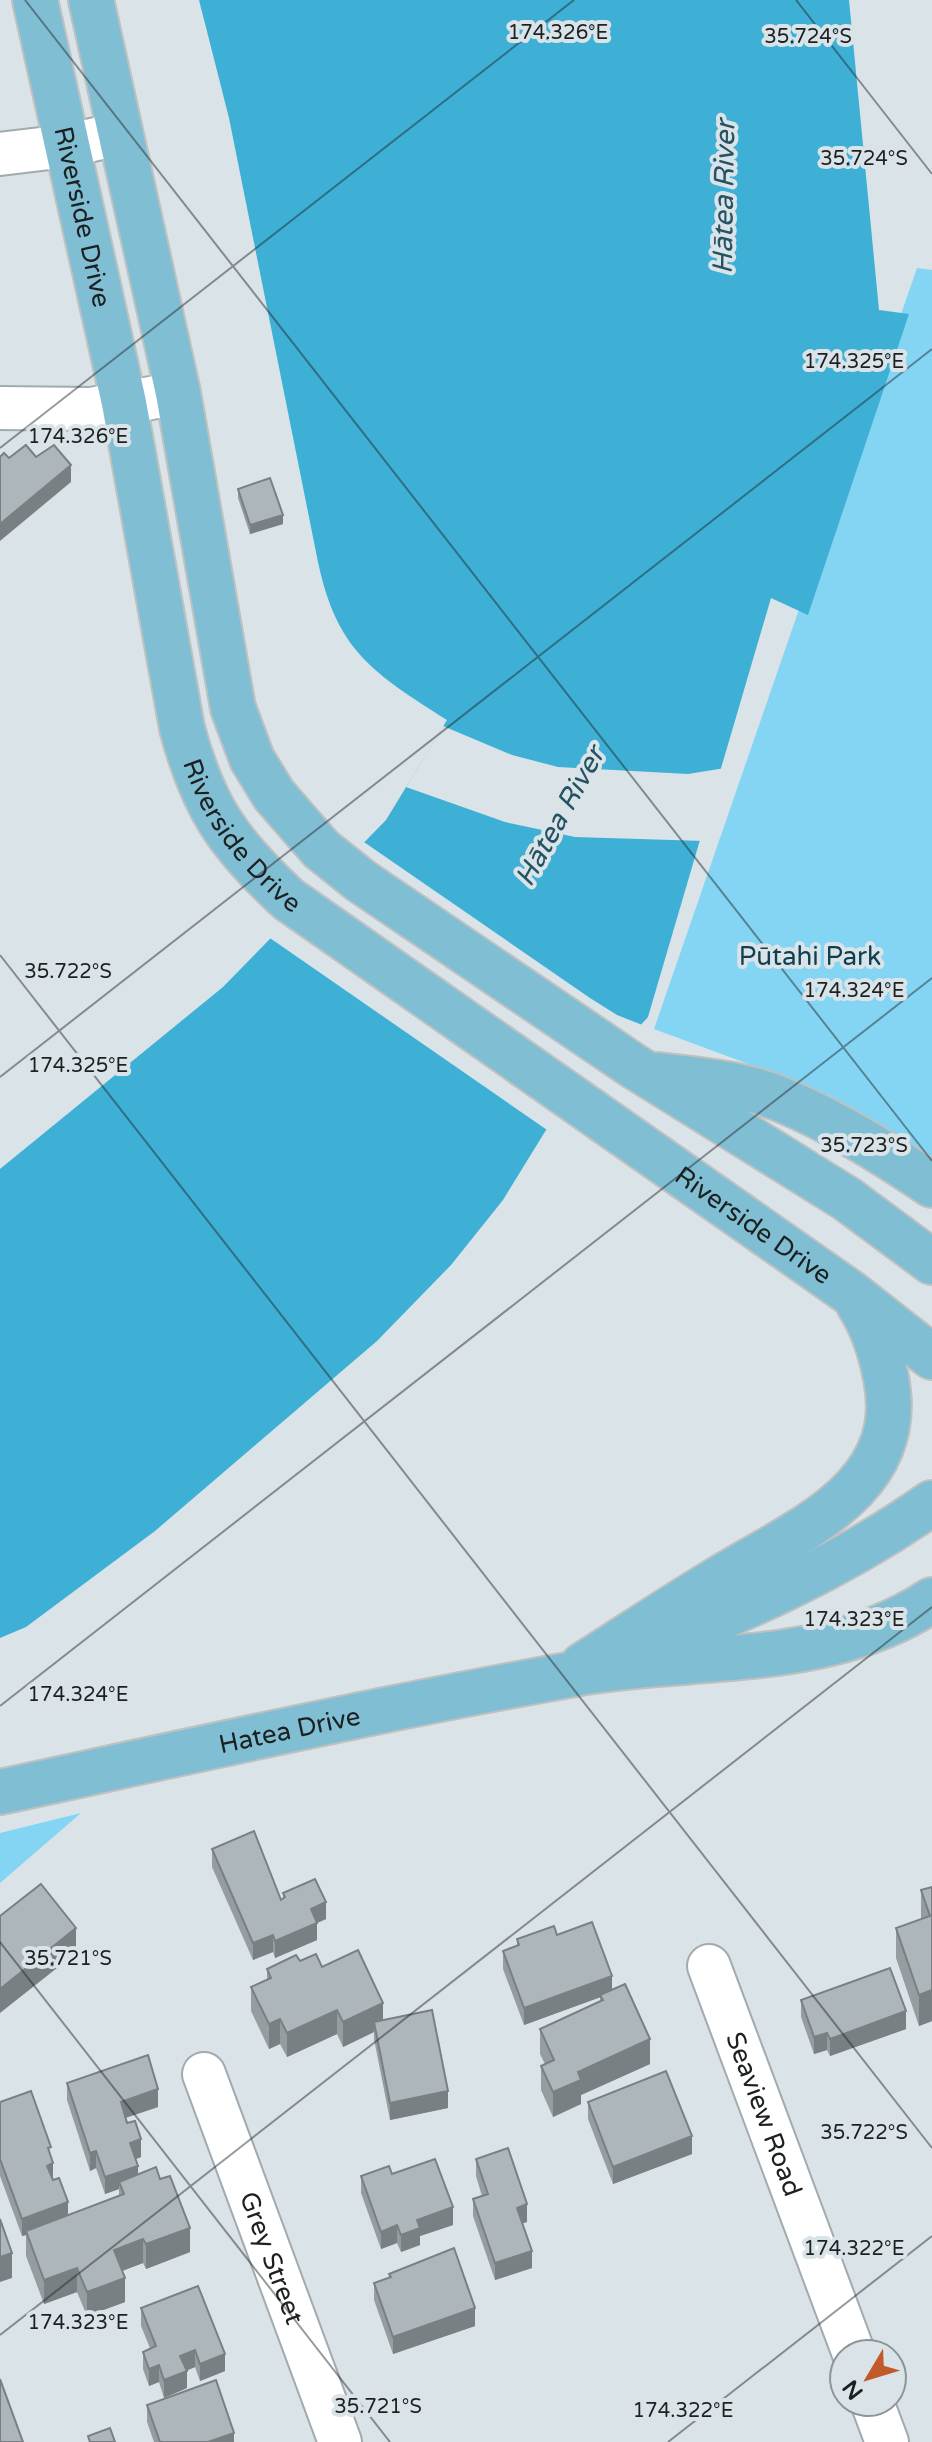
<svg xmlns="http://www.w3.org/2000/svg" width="932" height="2442" font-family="'Varela Round',sans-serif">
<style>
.green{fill:#84d5f4}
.water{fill:#3eb0d5}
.pier{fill:#d9e3e8}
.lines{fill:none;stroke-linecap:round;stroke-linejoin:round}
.minor-casing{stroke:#a1abaf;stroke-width:46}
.major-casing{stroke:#bfc1c1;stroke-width:48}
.minor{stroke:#fff;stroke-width:42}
.major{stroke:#80bfd3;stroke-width:44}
.wall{fill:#959da1}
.shaded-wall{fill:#798083}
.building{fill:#adb7bb;stroke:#798083;stroke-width:2}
.ticks{fill:none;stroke:#1c2021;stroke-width:2;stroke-opacity:0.45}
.labels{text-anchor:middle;stroke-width:8;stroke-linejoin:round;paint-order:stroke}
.street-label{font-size:26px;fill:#1c2021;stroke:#d9e3e8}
.park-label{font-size:26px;fill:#0f4050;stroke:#d9e3e8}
.water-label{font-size:28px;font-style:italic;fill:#255364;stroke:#d9e3e8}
.ticks-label{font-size:20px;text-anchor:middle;fill:#1c2021;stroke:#d9e3e8;stroke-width:8;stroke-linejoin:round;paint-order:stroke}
</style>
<rect width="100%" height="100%" fill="#d9e3e8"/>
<g class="green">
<polygon points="917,268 932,270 932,1161 770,1072 654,1029"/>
<polygon points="81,1813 0,1883 0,1833"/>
</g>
<path class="water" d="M199,0H849L879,310L909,314L808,615L771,598L648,1017L546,1130L503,1200L451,1265L377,1341L155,1531L26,1627L0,1638V1169L223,987L386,820L447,720C374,673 337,652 318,562L229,118Z"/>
<g class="pier">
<polygon points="443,726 512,755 558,767 688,774 725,768 704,841 575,837 505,822 406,787"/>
<polygon points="361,840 590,998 617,1015 645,1026 550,1132 267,936"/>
</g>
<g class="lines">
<g class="minor-casing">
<g id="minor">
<polyline points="0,154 66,146 118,134"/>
<polyline points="0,408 91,409 178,393"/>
<path id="s1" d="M709,1966L854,2354"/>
<path id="s2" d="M204,2074L340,2442"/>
<polyline points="872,2402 887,2442"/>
</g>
</g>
<g class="major-casing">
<g id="major">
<path id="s3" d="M35,0L124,403L182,728C203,807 228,843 288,899L852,1294L932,1357"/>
<polyline points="91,0 178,393 233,708 252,759 274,795 321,849 361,881 632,1065 847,1199 932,1262"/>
<path d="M658,1075C699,1080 742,1083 780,1099C834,1121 884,1153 932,1185"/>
<path d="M644,1648C747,1609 842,1566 932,1503"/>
<path d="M580,1671L583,1665C629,1636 675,1605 722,1577C799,1530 908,1488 886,1378C881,1352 874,1328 859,1305"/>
<path id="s4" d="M0,1792C191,1751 382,1708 574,1674C692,1653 828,1670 932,1600"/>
</g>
</g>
<use href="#minor" class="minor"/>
<use href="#major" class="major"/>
</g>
<g class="wall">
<polygon points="238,489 283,524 250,534 238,498"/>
<polygon points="212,1849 281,1900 283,1898 283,1893 326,1919 317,1923 317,1940 275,1958 273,1952 253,1960 212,1867"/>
<polygon points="932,1887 932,2021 919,2026 896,1958 896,1928 921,1919 921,1890"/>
<polygon points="557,1935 612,1990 650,2064 581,2095 581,2104 553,2117 541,2090 541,2066 545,2064 540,2054 540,2029 600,2002 600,1997 524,2025 503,1969 503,1951 517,1946 517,1939"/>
<polygon points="300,1961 322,1967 383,2020 448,2108 390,2120 374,2039 374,2032 343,2047 337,2034 287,2057 280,2044 269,2049 251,2011 251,1987 267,1980 267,1969"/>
<polygon points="801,2000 906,2029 830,2056 827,2050 814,2054 801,2017"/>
<polygon points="67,2083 158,2107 126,2118 141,2157 136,2159 138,2174 190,2252 146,2269 143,2263 122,2271 125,2302 87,2316 77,2292 44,2304 26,2256 26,2235 22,2236 0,2176 0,2102 51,2158 53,2180 68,2215 119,2195 119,2189 105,2194 96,2168 90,2171 67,2100"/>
<polygon points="588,2102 692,2154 613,2184 588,2119"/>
<polygon points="476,2159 527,2222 522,2223 532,2268 495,2280 473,2216 473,2199 482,2196 476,2176"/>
<polygon points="392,2174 453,2225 420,2236 420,2245 401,2252 397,2243 381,2249 361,2193 361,2176"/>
<polygon points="389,2274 475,2326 393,2354 374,2300 374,2283 389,2278"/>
<polygon points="141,2308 225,2371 200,2381 195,2367 186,2371 187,2388 164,2398 159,2382 149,2386 143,2369 143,2352 150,2348 141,2326"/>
<polygon points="147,2405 234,2442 154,2442 147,2422"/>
</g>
<g class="shaded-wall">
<polygon points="71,465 71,482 0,541 0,524"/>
<polygon points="283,515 283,524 250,534 250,525"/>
<polygon points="326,1902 326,1919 317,1923 317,1940 275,1958 275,1941 311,1909"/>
<polygon points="76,1928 76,1953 0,2013 0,1989"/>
<polygon points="273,1935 273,1952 253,1960 253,1943"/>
<polygon points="612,1976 612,1993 524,2025 524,2008"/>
<polygon points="932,1990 932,2021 919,2026 919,1995"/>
<polygon points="383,2003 383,2028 374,2022 374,2032 343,2047 343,2022"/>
<polygon points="337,2010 337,2034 287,2057 287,2033"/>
<polygon points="906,2011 906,2029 830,2056 830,2039"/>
<polygon points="280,2019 280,2044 269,2049 269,2024"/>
<polygon points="827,2033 827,2050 814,2054 814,2037"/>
<polygon points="650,2039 650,2064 581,2095 581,2104 553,2117 553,2092 578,2072"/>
<polygon points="158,2089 158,2107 121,2119 121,2102"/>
<polygon points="448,2091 448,2108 390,2120 390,2103"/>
<polygon points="692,2136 692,2154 613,2184 613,2167"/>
<polygon points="141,2139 141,2157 130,2161 130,2143"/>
<polygon points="96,2151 96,2168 90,2171 90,2153"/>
<polygon points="53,2163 53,2181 47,2166"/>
<polygon points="138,2166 138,2183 119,2182 119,2189 105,2194 105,2177"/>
<polygon points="68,2202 68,2219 26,2231 26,2235 22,2236 22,2219"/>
<polygon points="527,2204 527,2222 517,2225 517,2208"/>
<polygon points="453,2207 453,2225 420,2236 420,2245 401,2252 401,2235 417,2220"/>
<polygon points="397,2225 397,2243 381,2249 381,2232"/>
<polygon points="190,2228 190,2252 146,2269 146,2244"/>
<polygon points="143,2239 143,2263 114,2274 114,2250"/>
<polygon points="532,2251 532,2268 495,2280 495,2263"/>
<polygon points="12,2253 12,2278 0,2282 0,2257"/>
<polygon points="77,2268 77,2292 44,2304 44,2280"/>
<polygon points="125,2278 125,2302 87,2316 87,2292"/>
<polygon points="475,2308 475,2326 393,2354 393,2337"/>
<polygon points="195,2350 195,2367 180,2373 180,2356"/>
<polygon points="225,2354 225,2371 200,2381 200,2364"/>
<polygon points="159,2365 159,2382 149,2386 149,2369"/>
<polygon points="187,2371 187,2388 164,2398 164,2380"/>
<polygon points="234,2433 234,2442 208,2442"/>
</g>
<g class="building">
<polygon points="26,445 36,457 54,445 71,465 0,524 0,457 4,453 9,458"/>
<polygon points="270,478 283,515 250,525 238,489"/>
<polygon points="254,1831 281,1900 285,1897 283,1893 315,1879 326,1902 311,1909 317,1923 275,1941 273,1935 253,1943 212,1849"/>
<polygon points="41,1884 76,1928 0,1989 0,1916"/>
<polygon points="932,1887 932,1990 919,1995 896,1928 930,1916 921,1890"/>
<polygon points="592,1922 612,1976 524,2008 503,1951 519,1945 517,1939 554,1926 557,1935"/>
<polygon points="358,1950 383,2003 343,2022 337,2010 287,2033 280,2019 269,2024 251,1987 271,1978 267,1969 296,1955 300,1961 316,1954 322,1967"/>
<polygon points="890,1968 906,2011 830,2039 827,2033 814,2037 801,2000"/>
<polygon points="625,1984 650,2039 578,2072 581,2080 553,2092 541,2066 554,2060 540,2029 603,2000 600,1995"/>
<polygon points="432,2010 448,2091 390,2103 374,2022"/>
<polygon points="148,2055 158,2089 121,2102 127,2123 135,2121 141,2139 130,2143 138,2166 105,2177 96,2151 90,2153 67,2083"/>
<polygon points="666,2071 692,2136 613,2167 588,2102"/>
<polygon points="31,2091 51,2147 48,2148 53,2163 47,2166 53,2180 59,2178 68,2202 22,2219 0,2159 0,2102"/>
<polygon points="508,2148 527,2204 517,2208 532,2251 495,2263 473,2199 488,2194 476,2159"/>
<polygon points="435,2159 453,2207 417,2220 420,2228 401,2235 397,2225 381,2232 361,2176 389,2166 392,2174"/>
<polygon points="156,2167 160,2179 170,2176 190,2228 146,2244 143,2239 114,2250 125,2278 87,2292 77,2268 44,2280 26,2231 124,2194 119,2182"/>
<polygon points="0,2219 12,2253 0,2257"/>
<polygon points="454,2248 475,2308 393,2337 374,2283 391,2277 389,2274"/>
<polygon points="198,2286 225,2354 200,2364 195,2350 180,2356 187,2371 164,2380 159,2365 149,2369 143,2352 156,2346 141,2308"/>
<polygon points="0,2379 23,2442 0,2442"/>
<polygon points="216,2380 234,2433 208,2442 160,2442 147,2405"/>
<polygon points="110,2428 115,2442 90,2442 88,2436"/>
</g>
<path class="ticks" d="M25,0L932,1161M796,0L932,174M0,448L574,0M0,955L932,2148M0,1077L932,349M0,1706L932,978M0,1942L390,2442M0,2335L932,1607M668,2442L932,2236"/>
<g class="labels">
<g class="street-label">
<text dy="9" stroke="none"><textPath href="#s3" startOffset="222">Riverside Drive</textPath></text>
<text dy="9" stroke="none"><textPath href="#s3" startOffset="868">Riverside Drive</textPath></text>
<text dy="9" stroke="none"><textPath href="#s3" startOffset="1516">Riverside Drive</textPath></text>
<text dy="9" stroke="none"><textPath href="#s4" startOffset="296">Hatea Drive</textPath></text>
<text dy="9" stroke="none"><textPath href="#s1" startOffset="158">Seaview Road</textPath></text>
<text dy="9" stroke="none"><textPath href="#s2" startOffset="196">Grey Street</textPath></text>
</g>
<g class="park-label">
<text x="810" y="965">Pūtahi Park</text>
</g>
<g class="water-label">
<text transform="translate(723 197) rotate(-89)" y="10">Hātea River</text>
<text transform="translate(559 816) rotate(-61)" y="10">Hātea River</text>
</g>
</g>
<g class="ticks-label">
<text x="558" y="39">174.326°E</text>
<text x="808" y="43">35.724°S</text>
<text x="864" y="165">35.724°S</text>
<text x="854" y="368">174.325°E</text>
<text x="78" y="443">174.326°E</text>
<text x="68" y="978">35.722°S</text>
<text x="854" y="997">174.324°E</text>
<text x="78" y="1072">174.325°E</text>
<text x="864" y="1152">35.723°S</text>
<text x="854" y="1626">174.323°E</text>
<text x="78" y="1701">174.324°E</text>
<text x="68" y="1965">35.721°S</text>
<text x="864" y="2139">35.722°S</text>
<text x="854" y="2255">174.322°E</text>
<text x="78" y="2329">174.323°E</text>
<text x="378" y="2413">35.721°S</text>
<text x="683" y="2417">174.322°E</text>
</g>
<g transform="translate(868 2378) rotate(232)"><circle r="38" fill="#d9e3e8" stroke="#8d9598" stroke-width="2"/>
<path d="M0-6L14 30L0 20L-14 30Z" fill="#c05a2a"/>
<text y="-12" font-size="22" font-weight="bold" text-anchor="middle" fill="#1c2021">N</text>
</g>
</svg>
